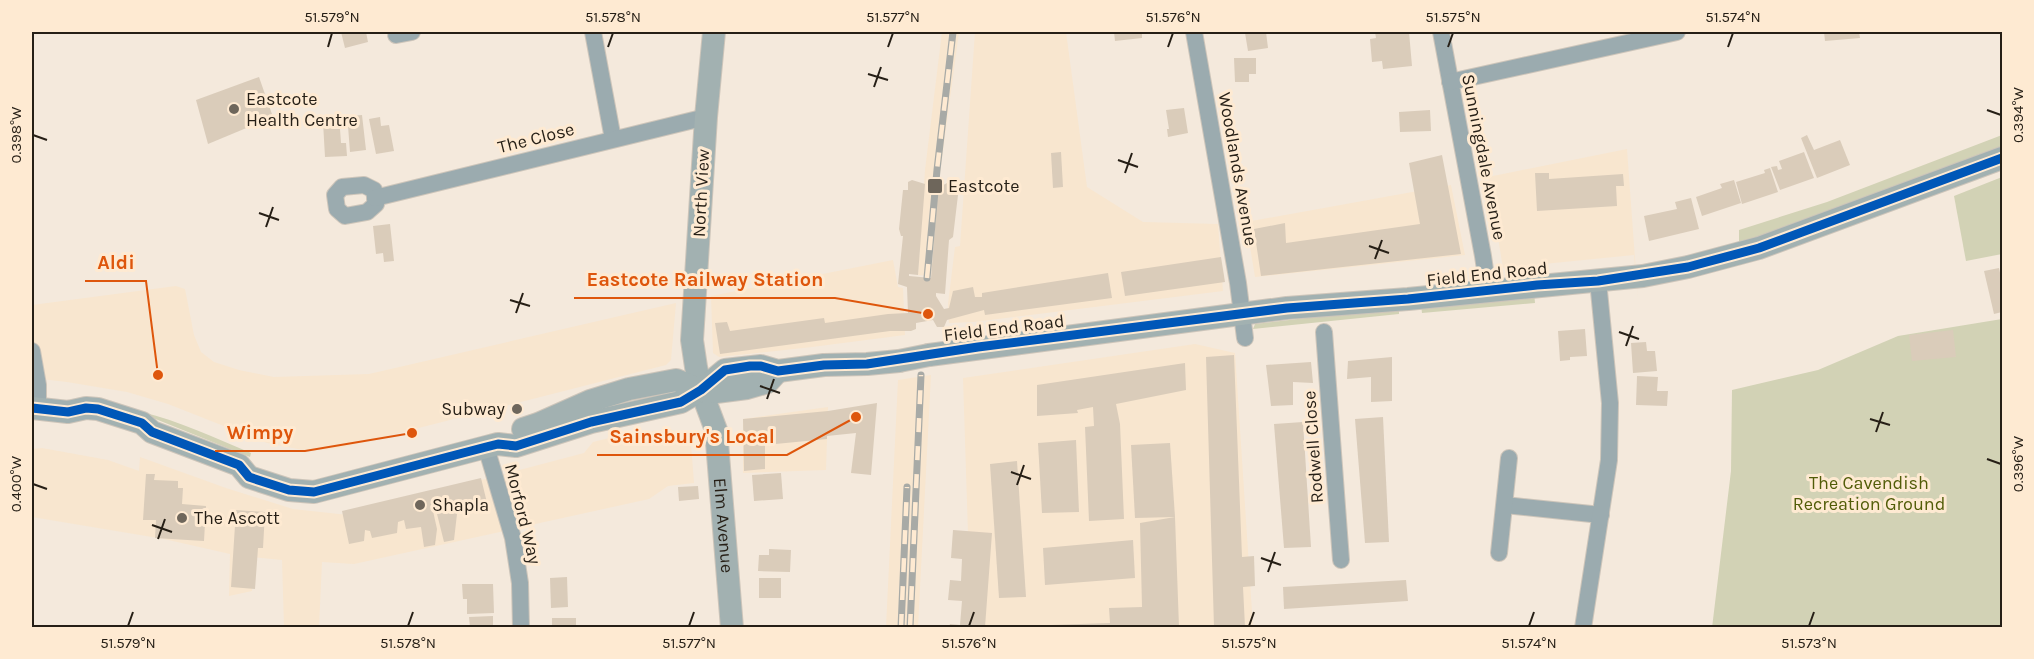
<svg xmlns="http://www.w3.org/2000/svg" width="2034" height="659" font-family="Karla,sans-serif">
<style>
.built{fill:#f8e6cf}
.green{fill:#d2d2b5}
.building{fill:#daccba}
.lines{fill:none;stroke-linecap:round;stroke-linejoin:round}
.street-casing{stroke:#cdc5ba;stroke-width:18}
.secondary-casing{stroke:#cdc5ba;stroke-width:24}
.street{stroke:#9babaf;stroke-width:16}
.secondary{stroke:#a2b1b1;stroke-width:22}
.rail-casing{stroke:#a8aaa6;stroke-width:7}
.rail{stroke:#feead2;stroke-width:4.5;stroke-dasharray:14;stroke-linecap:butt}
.secondary-bridge-casing{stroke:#cdc5ba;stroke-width:24;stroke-linecap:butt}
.secondary-bridge{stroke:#a2b1b1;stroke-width:22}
.cycleway-casing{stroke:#feead2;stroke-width:13}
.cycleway{stroke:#0057b8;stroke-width:9}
.ticks{fill:none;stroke:#261f16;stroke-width:2}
.poi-dot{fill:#6e665b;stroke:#feead2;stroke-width:2}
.labels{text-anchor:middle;stroke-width:6;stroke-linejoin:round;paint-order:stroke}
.poi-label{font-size:18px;fill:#261f16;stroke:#feead2;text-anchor:start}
.street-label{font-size:18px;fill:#261f16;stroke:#feead2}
.park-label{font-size:18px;fill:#515c08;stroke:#feead2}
.leader{fill:none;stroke:#de560c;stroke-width:2}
.callout-dot{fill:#de560c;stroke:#feead2;stroke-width:2}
.callout-label{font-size:20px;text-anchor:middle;font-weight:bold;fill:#de560c;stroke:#feead2;stroke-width:6;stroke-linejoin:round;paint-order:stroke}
.neatline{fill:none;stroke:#261f16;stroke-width:2}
.ticks-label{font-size:15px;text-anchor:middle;fill:#261f16}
</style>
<rect width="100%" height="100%" fill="#f4e9dc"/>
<g class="built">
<polygon points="942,32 959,32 938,188 931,276 918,275 925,170"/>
<polygon points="975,32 1066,32 1087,187 1143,222 1218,224 1223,291 973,322 949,323 948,304 955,247 960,246"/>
<polygon points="1627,149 1638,300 1634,255 1503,268 1488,177"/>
<polygon points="1451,185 1465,255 1255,277 1246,222"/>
<polygon points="893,260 898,287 903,288 905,335 812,347 719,357 713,353 711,296"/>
<polygon points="176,286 185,289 194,335 201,352 214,362 239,370 274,377 369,374 676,303 671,360 666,365 340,448 308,451 267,443 168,404 127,392 67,382 32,378 32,305"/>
<polygon points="1195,344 1235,353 1253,627 971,627 963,378"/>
<polygon points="931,375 918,627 886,627 898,380"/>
<polygon points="828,407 826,470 743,473 743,419"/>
<polygon points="670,429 686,436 691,444 694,483 668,486 649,499 354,564 322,562 319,627 284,627 282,560 252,557 252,591 229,596 230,554 164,539 32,517 32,449 42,448 108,460 139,471 140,457 226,488 293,509 348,515 584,453 593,442 626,434"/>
</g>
<g class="green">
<polygon points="2002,135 2002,147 1739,244 1739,230 1827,202"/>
<polygon points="2002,177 2002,254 1966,261 1954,196"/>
<polygon points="1534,292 1535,303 1422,313 1421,305"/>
<polygon points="1399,307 1399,314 1253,329 1255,324"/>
<polygon points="2002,319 2002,627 1712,628 1731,471 1732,390 1818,370 1898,336"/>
<path d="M142,412C179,421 215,438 251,453L250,457L148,416Z"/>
</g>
<g class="building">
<polygon points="341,32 352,32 353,33 366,32 368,42 345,48"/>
<polygon points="1114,32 1142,32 1142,38 1115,41"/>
<polygon points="1266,32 1268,48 1248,51 1245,33"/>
<polygon points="1375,32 1409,32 1412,66 1383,69 1382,61 1372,62 1370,39 1376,38"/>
<polygon points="1824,32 1859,32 1860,38 1825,41"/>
<polygon points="1234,58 1256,58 1256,74 1249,74 1249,82 1235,82"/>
<polygon points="259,77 273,117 208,144 196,100"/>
<polygon points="1184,108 1188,133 1168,137 1167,129 1169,129 1166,110"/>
<polygon points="1430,110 1431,131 1400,132 1399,112"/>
<polygon points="362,115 366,150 350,152 348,126 351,126 350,116"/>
<polygon points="380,117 381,126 389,125 394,151 376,154 369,119"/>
<polygon points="323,122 331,122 332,129 340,129 341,143 346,143 347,156 325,157"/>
<polygon points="1807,135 1814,150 1840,140 1850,165 1817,178 1801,138"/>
<polygon points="1061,152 1063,187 1053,188 1051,153"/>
<polygon points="1804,152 1814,178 1780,190 1771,167 1777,166 1778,170 1782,169 1779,161"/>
<polygon points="1442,155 1461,254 1261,276 1254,229 1285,223 1286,243 1420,224 1409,163"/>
<polygon points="1770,168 1778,192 1742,204 1736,182 1765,173 1764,170"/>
<polygon points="1535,173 1549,173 1549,179 1623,174 1624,186 1616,186 1617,206 1537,211"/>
<polygon points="912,180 925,184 918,275 909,274 909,276 931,278 938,188 947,183 953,184 955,195 958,195 953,237 949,240 945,294 936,293 936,296 944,309 949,308 953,291 973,287 975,297 982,297 982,293 1108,273 1112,298 985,315 984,310 947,320 944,327 937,327 933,320 916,323 916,329 911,331 890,331 720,354 715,323 727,322 730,331 824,318 825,323 888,314 908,313 907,287 898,284 903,236 901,236 899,229 903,190 908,190 908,182"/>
<polygon points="1734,180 1741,203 1702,216 1696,197 1722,188 1720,184"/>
<polygon points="1691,198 1699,229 1649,241 1644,216 1677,209 1675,202"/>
<polygon points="390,224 394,261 384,262 383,253 376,254 373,226"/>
<polygon points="1221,257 1225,282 1125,296 1121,272"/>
<polygon points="1999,268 2002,282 2002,312 1994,314 1984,271"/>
<polygon points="1585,329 1587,356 1570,357 1570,360 1560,361 1558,331"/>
<polygon points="1953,330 1956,357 1912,361 1909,335"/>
<polygon points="1646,342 1647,351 1655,351 1657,371 1633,373 1631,343"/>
<polygon points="1234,355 1242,557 1254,556 1255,586 1243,587 1245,627 1214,627 1206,357"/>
<polygon points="1392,357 1392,401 1371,402 1371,377 1347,379 1348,361"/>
<polygon points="1311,362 1313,383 1293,382 1293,405 1271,406 1266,365"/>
<polygon points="1185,363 1186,390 1116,404 1120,424 1124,519 1089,521 1085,427 1094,426 1093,407 1077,410 1078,413 1037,416 1037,385"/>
<polygon points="1637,376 1658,377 1657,391 1668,391 1667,406 1636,405"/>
<polygon points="877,403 871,475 851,473 856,433 827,436 827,439 765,445 765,469 744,471 743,419 828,411"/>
<polygon points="1383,417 1389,542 1365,543 1355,419"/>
<polygon points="1303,422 1311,547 1284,548 1274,424"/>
<polygon points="1076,440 1079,512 1042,513 1038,443"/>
<polygon points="1170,443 1175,517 1135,518 1131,445"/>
<polygon points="1017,461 1026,597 999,598 990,464"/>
<polygon points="781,473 783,499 754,501 752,475"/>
<polygon points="146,474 155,474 154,480 178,481 178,488 183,488 182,504 206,506 204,541 155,538 156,520 143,520"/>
<polygon points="481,478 488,507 472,511 470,500 464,502 465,512 457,514 454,540 444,542 436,510 433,511 437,529 435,545 424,547 421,527 406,529 404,520 398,522 397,533 372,538 370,531 365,530 364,541 349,544 342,511"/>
<polygon points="698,486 699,499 679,501 678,487"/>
<polygon points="236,510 265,512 263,548 258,548 255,589 231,587"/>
<polygon points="1175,517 1179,627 1051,627 1051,625 1110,623 1109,608 1142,607 1140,523"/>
<polygon points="953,530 992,533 985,627 949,627 950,624 960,625 962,601 948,600 950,580 961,581 962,559 951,558"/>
<polygon points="1133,540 1135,578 1045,585 1043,548"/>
<polygon points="769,549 791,550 790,572 758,571 759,555 769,555"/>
<polygon points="567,577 568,607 551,608 550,578"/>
<rect x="759" y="578" width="22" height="20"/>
<polygon points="1406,580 1408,601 1284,609 1283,587"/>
<polygon points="462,584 493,584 494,613 467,614 467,599 463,599"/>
<polygon points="493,616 493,627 470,627 469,617"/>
<rect x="552" y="618" width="24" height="9"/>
</g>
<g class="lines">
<g class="street-casing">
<g id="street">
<polyline points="593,32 613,139"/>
<polyline points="1194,32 1238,283 1245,338"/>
<polyline points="1441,32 1483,256 1488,290"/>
<polyline points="396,35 412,32"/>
<polyline points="1450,82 1677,32"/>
<polygon points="364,185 374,190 376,204 367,212 345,216 337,209 335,195 342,187"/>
<polyline points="375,198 706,117"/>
<polyline points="1324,332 1341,560"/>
<polyline points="32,351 38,385 38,408"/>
<polyline points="486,447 513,538 520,583 521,628"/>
<polyline points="1505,505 1601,515"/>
<polyline points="1499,553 1509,458"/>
<polyline points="1583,628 1609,460 1610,403 1598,281"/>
</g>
</g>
<g class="secondary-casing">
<g id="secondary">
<path id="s1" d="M714,32L706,117L692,340L696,367L701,390L716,430L732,628"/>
<polyline points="929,355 1287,308 1408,299 1643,276 1688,267 1759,248 2002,158"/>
<polyline points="32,408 68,412 86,408 98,409 142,423 152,432 239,465 249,477 261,481 289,490 314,492 486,447 498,444 516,446 591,422 681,402 701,390 725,370 761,366 778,371 824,365 867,364 899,361"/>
<polyline points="523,429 538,424 590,401 629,389 676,380 701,390 716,392 747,388 768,382 778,371"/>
</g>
</g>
<use href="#street" class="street"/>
<use href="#secondary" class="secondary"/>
<g class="rail-casing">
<g id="rail">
<polyline points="927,278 937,170 953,32"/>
<polyline points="901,628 907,487"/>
<polyline points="910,628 921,375"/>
</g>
</g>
<use href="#rail" class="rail"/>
<g class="secondary-bridge-casing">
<polyline id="secondary-bridge" points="899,361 929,355"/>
</g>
<use href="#secondary-bridge" class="secondary-bridge"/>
<g class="cycleway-casing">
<polyline id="cycleway" points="32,408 68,412 86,408 98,409 142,423 152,432 239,465 249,477 261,481 289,490 314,492 486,447 498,444 516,446 591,422 681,402 701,390 725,370 750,366 761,366 778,371 824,365 867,364 978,347 1287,308 1408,299 1537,285 1598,281 1688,267 1759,248 2002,158"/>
</g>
<use href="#cycleway" class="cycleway"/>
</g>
<path class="ticks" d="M328,47L332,33M608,47L613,33M888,47L893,33M1168,47L1173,33M1448,47L1453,33M1728,47L1733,33M868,74L888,80M874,87L881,67M1987,110L2001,115M33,135L47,140M1118,160L1138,167M1125,173L1132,153M259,213L279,220M266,227L273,207M1369,246L1389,253M1375,259L1382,240M510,300L530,306M516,313L523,293M1619,332L1639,339M1626,346L1633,326M760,386L780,393M767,399L774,379M1870,419L1890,425M1876,432L1883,412M1987,459L2001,464M1011,472L1031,479M33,484L47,489M1017,485L1024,465M152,525L172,532M158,539L165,519M1261,558L1281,565M1268,572L1275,552M128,626L133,612M408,626L413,612M689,626L694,612M969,626L974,612M1249,626L1254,612M1529,626L1534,612M1809,626L1814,612"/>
<g class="poi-dot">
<circle cx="234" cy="109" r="6"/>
<rect x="927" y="178" width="16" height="16" rx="3"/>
<circle cx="517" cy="409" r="6"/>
<circle cx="420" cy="505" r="6"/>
<circle cx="182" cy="518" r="6"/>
</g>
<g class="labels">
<g class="poi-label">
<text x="246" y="105">Eastcote<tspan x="246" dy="21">Health Centre</tspan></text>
<text x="948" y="192">Eastcote</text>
<text x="505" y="415" text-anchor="end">Subway</text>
<text x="432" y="511">Shapla</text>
<text x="194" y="524">The Ascott</text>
</g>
<g class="street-label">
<text transform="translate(536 138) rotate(-14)" y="6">The Close</text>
<text transform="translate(1484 157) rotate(79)" y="6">Sunningdale Avenue</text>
<text transform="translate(1238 169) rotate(80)" y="6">Woodlands Avenue</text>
<text transform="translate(701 193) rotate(-87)" y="6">North View</text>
<text transform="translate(1487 274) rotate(-6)" y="6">Field End Road</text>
<text transform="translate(1004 328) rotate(-7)" y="6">Field End Road</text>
<text transform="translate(1313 447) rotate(-94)" y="6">Rodwell Close</text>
<text transform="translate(523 514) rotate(76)" y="6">Morford Way</text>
<text dy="6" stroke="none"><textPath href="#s1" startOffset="498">Elm Avenue</textPath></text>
</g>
<g class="park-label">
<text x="1869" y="489">The Cavendish<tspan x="1869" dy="21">Recreation Ground</tspan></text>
</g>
</g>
<path class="leader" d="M158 375L146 281H85M928 314L835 298H574M412 433L305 451H215M856 417L787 455H597"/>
<g class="callout-dot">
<circle cx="158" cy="375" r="6"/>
<circle cx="928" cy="314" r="6"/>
<circle cx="412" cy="433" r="6"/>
<circle cx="856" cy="417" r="6"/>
</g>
<g class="callout-label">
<text x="116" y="269">Aldi</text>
<text x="705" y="286">Eastcote Railway Station</text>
<text x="260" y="439">Wimpy</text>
<text x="692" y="443">Sainsbury's Local</text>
</g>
<rect width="2034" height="659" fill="none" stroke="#feead2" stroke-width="66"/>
<rect x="33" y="33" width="1968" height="593" class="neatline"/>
<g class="ticks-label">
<text x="332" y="22">51.579°N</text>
<text x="613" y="22">51.578°N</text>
<text x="893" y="22">51.577°N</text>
<text x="1173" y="22">51.576°N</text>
<text x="1453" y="22">51.575°N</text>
<text x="1733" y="22">51.574°N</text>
<text transform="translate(2018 115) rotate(-90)" y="5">0.394°W</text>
<text transform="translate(16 135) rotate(-90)" y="5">0.398°W</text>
<text transform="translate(2018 464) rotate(-90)" y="5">0.396°W</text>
<text transform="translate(16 484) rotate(-90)" y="5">0.400°W</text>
<text x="128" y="648">51.579°N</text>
<text x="408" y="648">51.578°N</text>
<text x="689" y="648">51.577°N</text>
<text x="969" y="648">51.576°N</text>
<text x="1249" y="648">51.575°N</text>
<text x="1529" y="648">51.574°N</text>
<text x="1809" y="648">51.573°N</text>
</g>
</svg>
